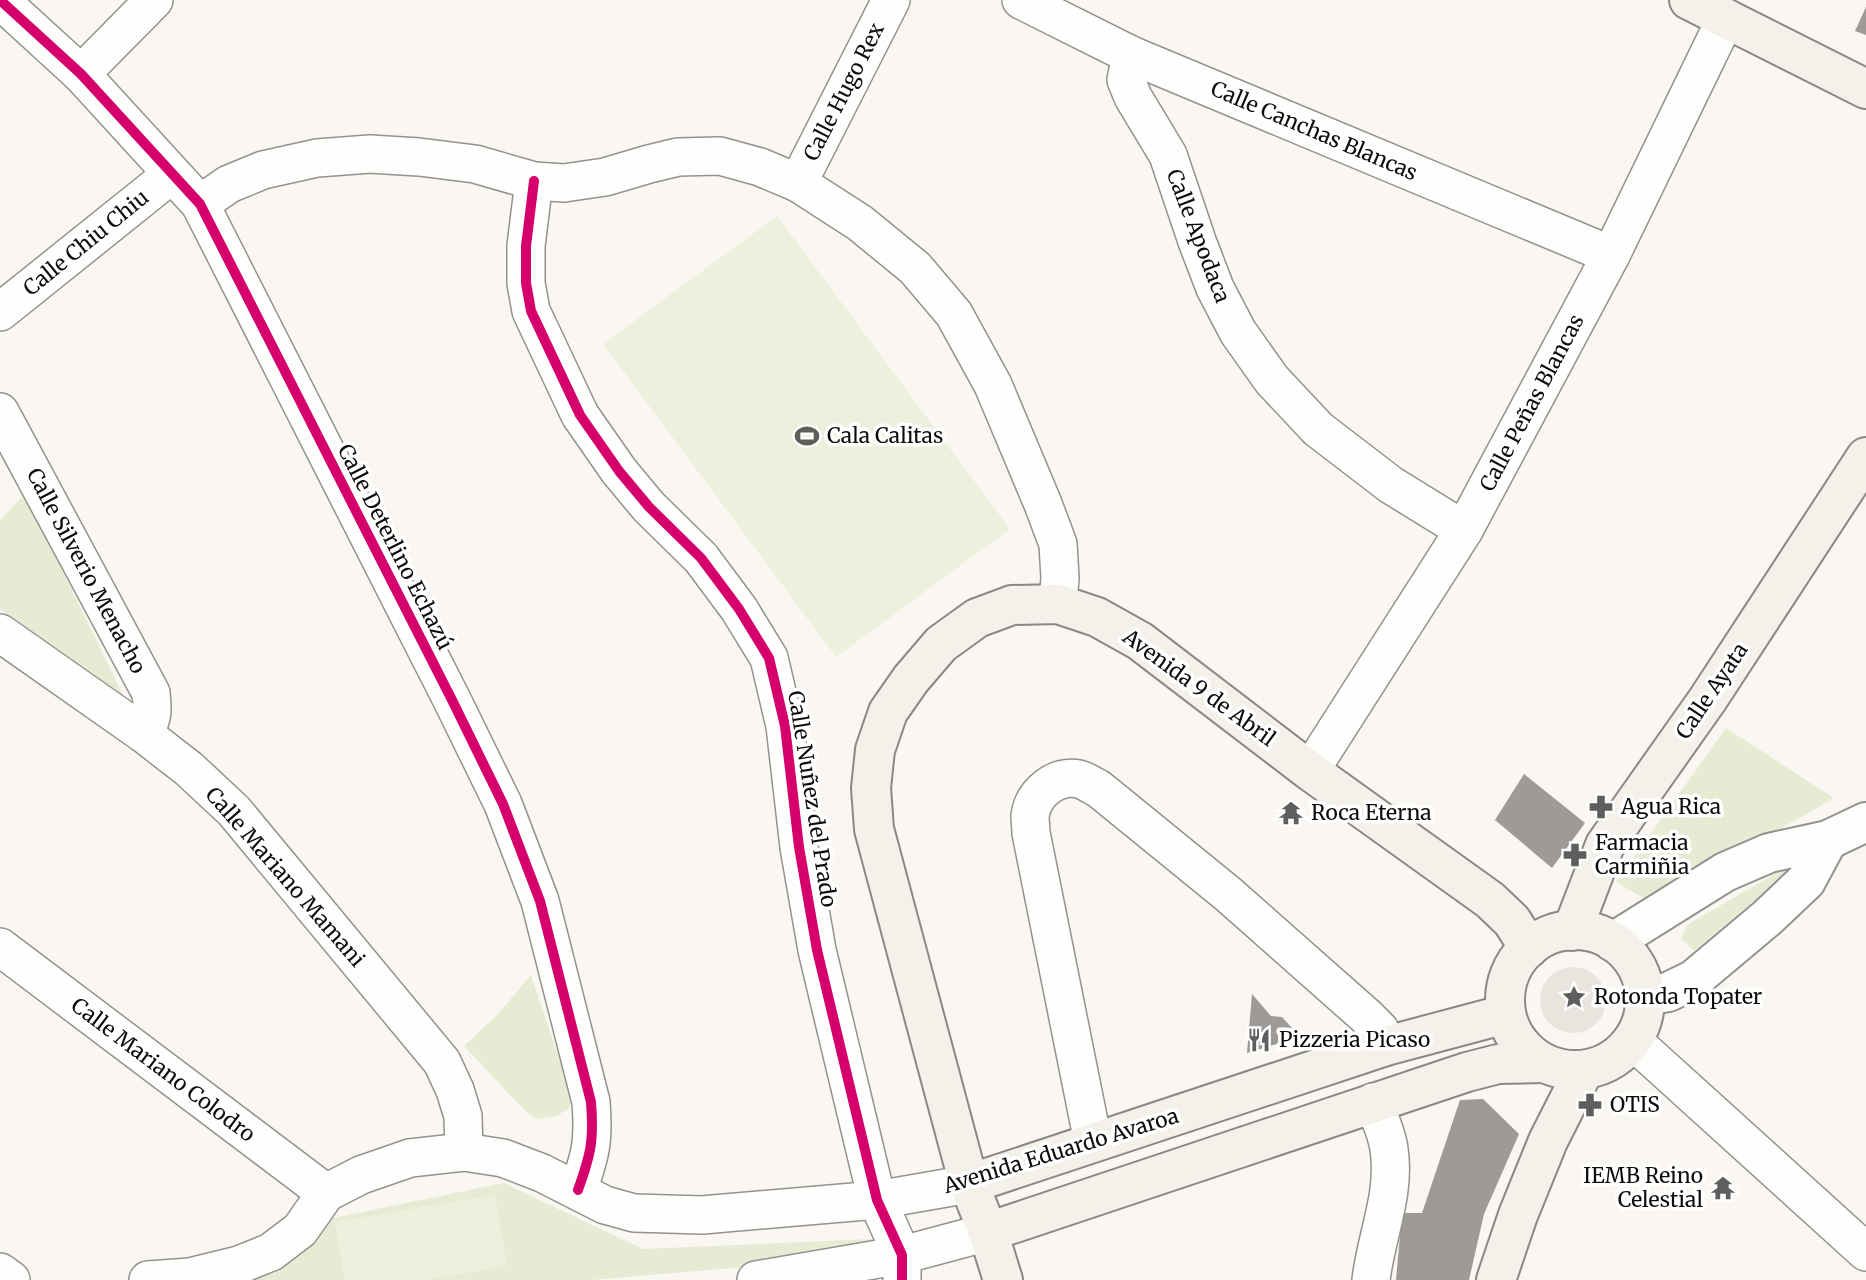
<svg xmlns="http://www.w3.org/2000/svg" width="1866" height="1280" font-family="Merriweather,serif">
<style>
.park{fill:#e6ecd4}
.pitch{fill:#eef0de}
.plaza{fill:#e9e5de}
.building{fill:#9d9a97}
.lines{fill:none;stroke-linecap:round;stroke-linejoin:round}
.minor-casing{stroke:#939290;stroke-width:40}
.tertiary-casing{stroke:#939290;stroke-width:42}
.secondary-casing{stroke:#8a8886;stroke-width:42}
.minor{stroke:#fefefd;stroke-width:37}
.tertiary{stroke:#fefefd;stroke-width:38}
.secondary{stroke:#f3f1ea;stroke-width:38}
.cycleway-casing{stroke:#fff;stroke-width:15}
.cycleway{stroke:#d6006c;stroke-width:10}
.labels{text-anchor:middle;stroke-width:7;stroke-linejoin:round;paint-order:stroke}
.street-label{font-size:21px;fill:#0c0c0c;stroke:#fff}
.poi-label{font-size:21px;fill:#0c0c0c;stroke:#fff;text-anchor:start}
</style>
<rect width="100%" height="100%" fill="#faf7f2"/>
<g class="park">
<polygon points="25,494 131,711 0,609 0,520"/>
<polygon points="1726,728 1834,798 1652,903 1616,882"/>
<polygon points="1814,851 1694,951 1681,939 1687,925"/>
<polygon points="531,975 571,1094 570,1107 557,1116 538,1119 527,1113 464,1046 497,1015"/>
<polygon points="504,1183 643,1249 872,1239 875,1256 592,1280 240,1280 275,1273 333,1218"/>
</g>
<g class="pitch">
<polygon points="777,216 1010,529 836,657 603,344"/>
<polygon points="495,1195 507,1266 426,1280 345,1280 335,1222"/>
</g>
<circle class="plaza" cx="1573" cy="1000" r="33"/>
<g class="building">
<polygon points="1866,7 1866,35 1855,31"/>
<polygon points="1524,774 1585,823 1552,868 1495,820"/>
<polygon points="1252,994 1271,1016 1282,1017 1300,1037 1247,1053"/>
<polygon points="1483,1099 1519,1134 1484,1214 1469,1280 1396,1280 1402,1213 1422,1213 1460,1100"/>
</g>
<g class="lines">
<g class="minor-casing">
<g id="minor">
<path d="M0,0L81,74L200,204L452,700L503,804L540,901L591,1102C594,1140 591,1154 578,1190"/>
<polyline points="1021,0 1131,55 1611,255"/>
<polyline points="1131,55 1126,80 1133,97 1168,155 1197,241 1215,288 1238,332 1272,380 1318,429 1391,485 1464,530"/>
<polyline points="81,74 154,0"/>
<polyline points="534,181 526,246 526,283 531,311 580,415 619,471 649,507 701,558 739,609 769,658 785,726 799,847 817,950 877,1200 902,1255 902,1280"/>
<polyline points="798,183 891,0"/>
<polyline points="200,204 229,184 263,170 317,158 370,154 419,157 475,164 534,181 564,183 605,177 649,164 678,157 720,156 760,167 798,183 860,223 915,268 954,314 993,385 1043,504 1058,544 1060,578 1058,604"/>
<polyline points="0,312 172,174"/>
<path d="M0,412L151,693C153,711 153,718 144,734"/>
<polyline points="0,633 144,734 189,769 234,811 442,1062 455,1090 463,1116 464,1152"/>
<polyline points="1310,771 1464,530 1611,255 1726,18"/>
<polyline points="0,947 326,1193"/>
<polyline points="1632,1040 1866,1252"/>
<path d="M1093,1142L1031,833C1031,827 1030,821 1030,816C1033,793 1056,774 1079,779C1086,781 1093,786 1099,789L1228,894L1366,1016L1380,1030L1386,1046"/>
<polyline points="0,1272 11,1280"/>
<polyline points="148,1280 190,1277 239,1265 271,1252 300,1230 326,1193 361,1175 410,1158 464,1152 503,1158 542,1173 605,1205 634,1213 702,1215 877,1200 969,1184"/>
<polyline points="756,1280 902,1255 988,1232"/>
<path d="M1371,1280C1376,1236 1396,1194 1389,1149C1387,1133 1379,1117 1373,1102"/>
</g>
</g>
<g class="tertiary-casing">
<g id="tertiary">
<polyline points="1613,942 1725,872 1769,853 1828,840 1866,822"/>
<polyline points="1645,996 1668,992 1693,980 1768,917 1806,881 1828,840"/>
</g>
</g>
<g class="secondary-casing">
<g id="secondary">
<polyline points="1689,0 1866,89"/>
<circle cx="1575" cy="1000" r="70"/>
<polyline points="1572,931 1605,845 1708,699 1866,457"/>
<polyline points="969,1184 1386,1046 1506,1014"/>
<polyline points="988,1232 1467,1072 1498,1064 1543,1063"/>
<polyline points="1003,1280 988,1232 969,1184 874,829 871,788 875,750 888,712 911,679 941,644 977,618 1012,605 1058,604 1097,617 1140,641 1310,771 1490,900 1512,921 1529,948"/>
<polyline points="1496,1280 1518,1215 1548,1141 1584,1070"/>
</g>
</g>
<use href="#minor" class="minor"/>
<use href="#tertiary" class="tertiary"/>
<use href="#secondary" class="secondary"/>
<g class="cycleway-casing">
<g id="cycleway">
<path d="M0,0L81,74L200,204L452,700L503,804L540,901L591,1102C594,1140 591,1154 578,1190"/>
<polyline points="534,181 526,246 526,283 531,311 580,415 619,471 649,507 701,558 739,609 769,658 785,726 799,847 817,950 877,1200 902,1255 902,1280"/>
</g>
</g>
<use href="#cycleway" class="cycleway"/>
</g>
<defs>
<g id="stadium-bare" transform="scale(1.89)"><path d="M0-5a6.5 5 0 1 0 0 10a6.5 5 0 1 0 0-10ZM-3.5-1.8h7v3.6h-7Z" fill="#5f5e5c" stroke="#fff" stroke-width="2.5" paint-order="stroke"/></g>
<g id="pharmacy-bare" transform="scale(1.89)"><path d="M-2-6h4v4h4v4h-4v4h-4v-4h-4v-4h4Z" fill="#5f5e5c" stroke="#fff" stroke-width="2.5" paint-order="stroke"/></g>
<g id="temple-bare" transform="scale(1.89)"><path d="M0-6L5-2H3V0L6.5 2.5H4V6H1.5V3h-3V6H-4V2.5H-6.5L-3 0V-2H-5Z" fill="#5f5e5c" stroke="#fff" stroke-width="2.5" paint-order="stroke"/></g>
<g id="sight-bare" transform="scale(1.89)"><path d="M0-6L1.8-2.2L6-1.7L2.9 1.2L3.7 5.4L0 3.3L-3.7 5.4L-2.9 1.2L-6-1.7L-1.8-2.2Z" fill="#5f5e5c" stroke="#fff" stroke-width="2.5" paint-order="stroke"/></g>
<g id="restaurant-bare" transform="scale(1.89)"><path d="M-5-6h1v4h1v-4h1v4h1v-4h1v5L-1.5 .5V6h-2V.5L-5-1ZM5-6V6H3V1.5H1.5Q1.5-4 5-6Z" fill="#5f5e5c" stroke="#fff" stroke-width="2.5" paint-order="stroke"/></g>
</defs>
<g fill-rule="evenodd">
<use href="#stadium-bare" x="807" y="436"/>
<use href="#pharmacy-bare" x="1601" y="807"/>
<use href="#temple-bare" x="1291" y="813"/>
<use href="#pharmacy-bare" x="1575" y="855"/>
<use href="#sight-bare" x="1574" y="997"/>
<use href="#restaurant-bare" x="1259" y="1040"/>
<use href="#pharmacy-bare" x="1590" y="1105"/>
<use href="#temple-bare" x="1723" y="1188"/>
</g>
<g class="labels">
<g class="street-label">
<text transform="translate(844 92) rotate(-63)" y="7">Calle Hugo Rex</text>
<text transform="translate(1314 131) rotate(23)" y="7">Calle Canchas Blancas</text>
<text transform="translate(1198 236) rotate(69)" y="7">Calle Apodaca</text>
<text transform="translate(86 243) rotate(-39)" y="7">Calle Chiu Chiu</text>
<text transform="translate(1532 403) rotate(-62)" y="7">Calle Peñas Blancas</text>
<text transform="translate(395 547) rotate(63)" y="7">Calle Deterlino Echazú</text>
<text transform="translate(86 571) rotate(62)" y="7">Calle Silverio Menacho</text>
<text transform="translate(1199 688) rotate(36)" y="7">Avenida 9 de Abril</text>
<text transform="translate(1712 691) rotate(-56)" y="7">Calle Ayata</text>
<text transform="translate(812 799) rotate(81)" y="7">Calle Nuñez del Prado</text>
<text transform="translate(285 877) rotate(49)" y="7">Calle Mariano Mamani</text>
<text transform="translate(163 1070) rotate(37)" y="7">Calle Mariano Colodro</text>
<text transform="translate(1061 1151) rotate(-17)" y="7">Avenida Eduardo Avaroa</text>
</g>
<g class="poi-label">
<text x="827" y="443">Cala Calitas</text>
<text x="1621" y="814">Agua Rica</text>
<text x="1311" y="820">Roca Eterna</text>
<text x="1595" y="850">Farmacia<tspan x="1595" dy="24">Carmiñia</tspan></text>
<text x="1594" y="1004">Rotonda Topater</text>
<text x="1279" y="1047">Pizzeria Picaso</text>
<text x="1610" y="1112">OTIS</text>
<text x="1703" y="1183" text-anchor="end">IEMB Reino<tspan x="1703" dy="24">Celestial</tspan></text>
</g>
</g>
</svg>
